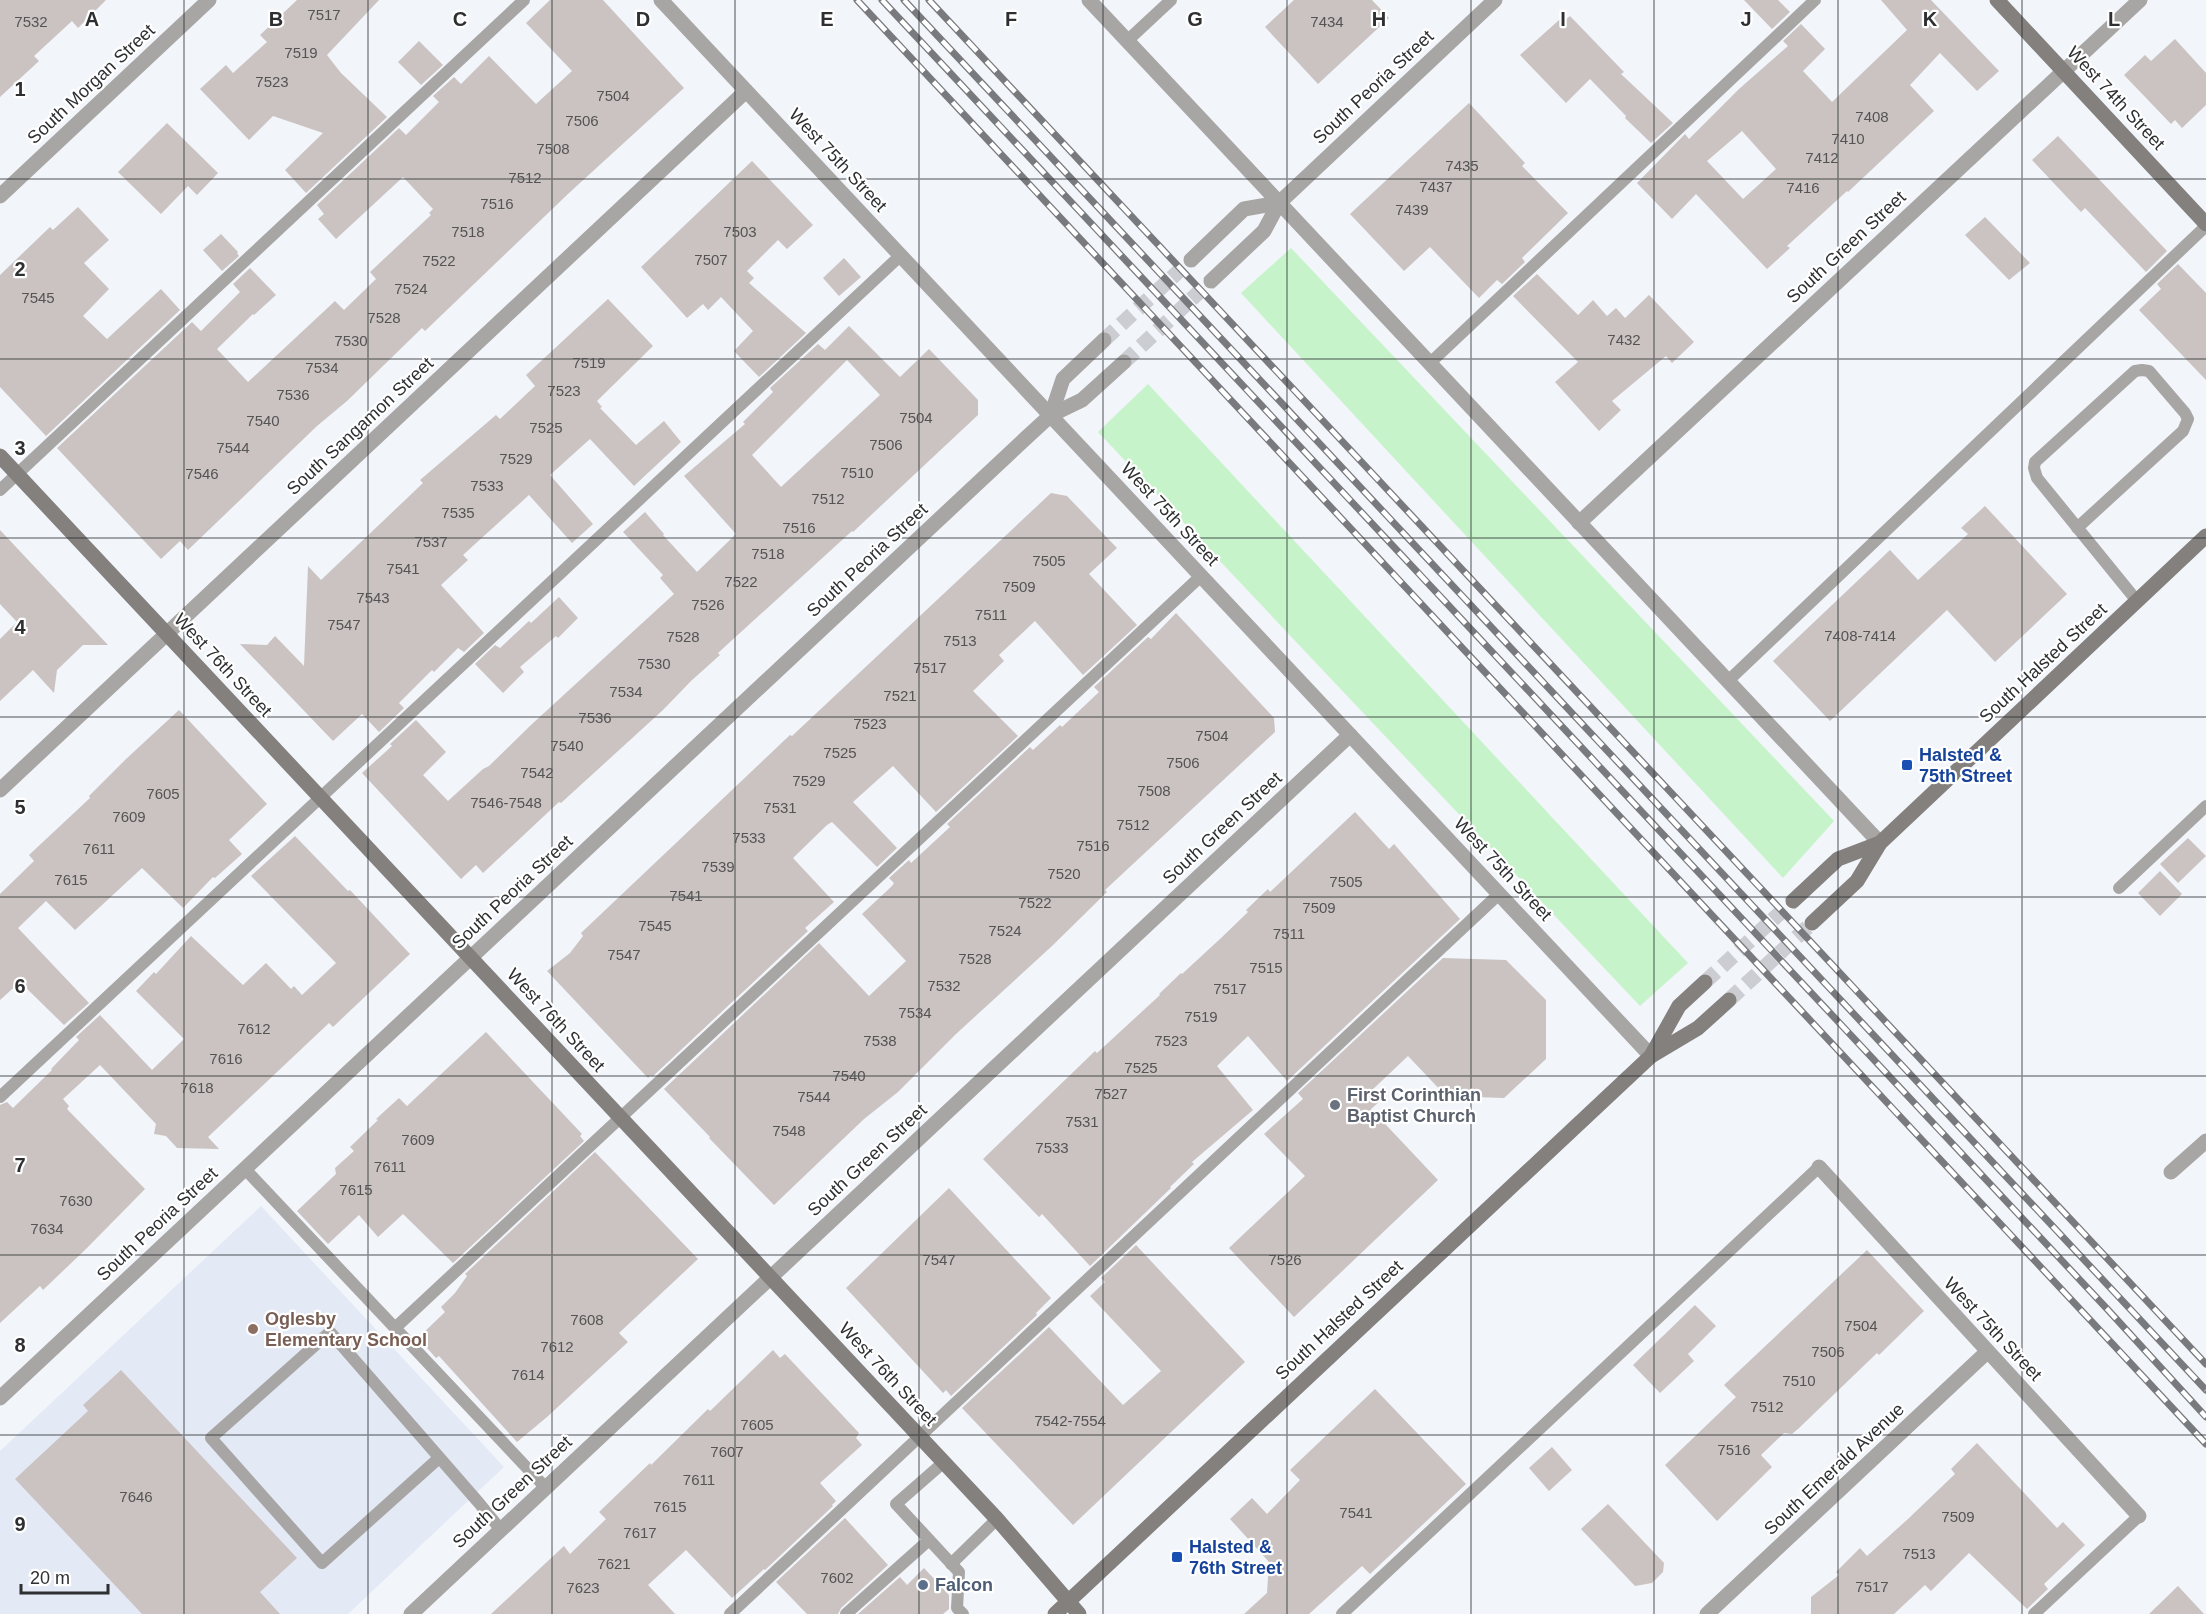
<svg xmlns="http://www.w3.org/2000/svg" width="2206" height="1614" font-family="Helvetica,sans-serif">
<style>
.built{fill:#e4e9f6}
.green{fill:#c7f3cb}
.building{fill:#cac3c2;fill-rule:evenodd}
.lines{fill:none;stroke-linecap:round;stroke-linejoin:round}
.street-tunnel{stroke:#cbcdd2;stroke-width:15;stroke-dasharray:15 8;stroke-linecap:butt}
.secondary-tunnel{stroke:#cbcdd2;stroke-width:15;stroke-dasharray:15 8;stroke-linecap:butt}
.lane{stroke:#a8a6a4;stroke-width:12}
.street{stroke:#a8a6a4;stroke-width:15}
.secondary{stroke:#83807e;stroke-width:15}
.rail-casing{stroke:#797a7e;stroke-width:7}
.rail{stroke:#fff;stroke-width:4.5;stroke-dasharray:14;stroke-linecap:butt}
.grid{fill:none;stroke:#2e2f31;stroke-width:1.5;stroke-opacity:0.55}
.transit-dot{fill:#1a4fb4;stroke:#fff;stroke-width:2}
.worship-dot{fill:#6b7280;stroke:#fff;stroke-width:2}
.education-dot{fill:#8d6e63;stroke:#fff;stroke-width:2}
.service-dot{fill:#5c6f8a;stroke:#fff;stroke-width:2}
.labels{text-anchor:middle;stroke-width:4.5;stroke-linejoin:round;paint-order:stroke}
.number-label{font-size:15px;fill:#555455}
.street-label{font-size:18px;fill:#2e2f31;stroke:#fff}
.transit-label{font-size:18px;font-weight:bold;fill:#164399;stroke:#fff;text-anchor:start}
.worship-label{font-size:18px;font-weight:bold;fill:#5b616d;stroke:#fff;text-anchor:start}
.education-label{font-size:18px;font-weight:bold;fill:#785e54;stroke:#fff;text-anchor:start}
.service-label{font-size:18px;font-weight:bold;fill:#4e5e75;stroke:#fff;text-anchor:start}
.grid-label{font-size:20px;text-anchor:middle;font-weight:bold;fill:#2e2f31;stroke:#fff;stroke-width:4.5;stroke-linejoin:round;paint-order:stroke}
</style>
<rect width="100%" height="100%" fill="#f2f5fa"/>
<polygon class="built" points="261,1206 504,1467 348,1614 0,1614 0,1451"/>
<g class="green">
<polygon points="1291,248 1834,821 1783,878 1241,293"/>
<polygon points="1148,384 1688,963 1640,1006 1098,432"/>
</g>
<g class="building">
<polygon points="0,0 106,0 78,28 72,21 34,56 39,61 0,97"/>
<polygon points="297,0 379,0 327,55 341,73 387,117 306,193 285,170 323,133 273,116 249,140 200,89 226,65 233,73 267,42 260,35"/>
<polygon points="550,0 603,0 684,88 569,193 425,331 422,328 347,401 317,426 188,550 180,541 161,559 57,448 192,322 201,331 240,292 233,284 250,268 276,295 254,315 253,314 217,349 248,382 335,301 344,310 376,279 370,272 431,215 429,213 433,209 403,177 336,239 318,219 324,214 317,205 399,128 406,135 439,102 433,96 454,77 461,84 489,56 536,104 572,71 526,23"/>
<polygon points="1294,0 1372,0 1389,18 1318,84 1265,27"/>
<polygon points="1744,0 1778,0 1790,12 1772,29"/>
<path d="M1881,0H1931L1999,71L1977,91L1940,53L1910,85L1934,111L1848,192L1847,191L1787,246L1790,248L1767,269L1696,194L1672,219L1637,183L1685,134L1689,139L1739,89L1788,46L1783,41L1801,24L1825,49L1803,71L1832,102L1907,30ZM1742,131L1776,169L1743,199L1707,161Z"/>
<polygon points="1570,16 1624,72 1621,74 1673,123 1651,143 1625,118 1626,116 1590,79 1566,103 1520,55 1559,20 1565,20"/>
<polygon points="2175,39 2206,73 2206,105 2182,128 2175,120 2171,124 2124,75 2145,55 2151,61"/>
<polygon points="419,41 443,65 421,85 398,62"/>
<polygon points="1469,103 1525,163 1522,166 1568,213 1522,258 1525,262 1502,284 1497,280 1479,298 1430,247 1404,271 1350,214"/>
<polygon points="167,123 218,173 197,195 188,186 161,214 118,172"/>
<polygon points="2058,136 2167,251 2146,272 2085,208 2081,212 2032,160"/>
<polygon points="752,161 813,225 787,249 778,240 747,271 754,278 749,283 806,333 759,377 734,351 753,331 721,297 708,310 703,304 687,318 641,267"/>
<polygon points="78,207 109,240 84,263 109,289 83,316 107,339 161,289 180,310 46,436 0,387 0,275 50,227 53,230"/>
<polygon points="1985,217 2030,263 2009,280 1965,235"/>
<polygon points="221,234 238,252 237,253 239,256 222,271 203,250"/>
<polygon points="844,258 861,277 839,296 823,278"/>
<polygon points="2178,264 2206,293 2206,380 2139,310 2161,289 2157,284"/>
<polygon points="1537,274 1578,315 1593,300 1607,316 1616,308 1625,318 1649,295 1694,342 1672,363 1666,356 1612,401 1621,410 1599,431 1555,382 1578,362 1513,296"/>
<polygon points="608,299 653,346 597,401 602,407 600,408 636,445 664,421 681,442 634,486 590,439 550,475 593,524 572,543 529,495 463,555 468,560 441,585 484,633 464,652 458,648 434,672 432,670 399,703 404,708 379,732 362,714 333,741 240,644 267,645 275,636 304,666 308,566 321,580 423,483 420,480 496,415 500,419 535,386 526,375"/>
<path d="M849,326L900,377L929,349L978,400V415L853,532L852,531L718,653L720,655L691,681L663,710L561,803L559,802L483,873L476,865L461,879L362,773L392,746L390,744L416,720L446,752L423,775L448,801L483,769L489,766L532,724L674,594L660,578L663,575L623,532L645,512L664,534L663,535L697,572L736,534L684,476L745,424L743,422L773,392L770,388L818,344L825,350ZM847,360L880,395L781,487L752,455Z"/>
<polygon points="1051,493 1067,496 1117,548 1089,574 1137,625 1083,675 1035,621 999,655 1004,661 973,691 1018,736 936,812 893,766 853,802 897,848 877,867 832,822 827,825 793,858 834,902 805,928 808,931 652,1077 651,1075 648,1078 547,971 570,953 583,936 581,933 790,735 792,736"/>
<polygon points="1985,506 2067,594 1995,662 1947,610 1830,721 1773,661 1890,550 1918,580 1968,534 1961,528"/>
<polygon points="0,530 108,645 83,645 57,670 54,693 33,670 0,701 0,639 17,622 0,604"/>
<polygon points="559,597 578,618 558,638 556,636 520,667 524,672 503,693 475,664 495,645 500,648 529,621 531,623"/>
<polygon points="1176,613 1274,718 1275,732 1105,890 1107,892 1052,946 956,1034 898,1092 864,1119 774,1205 709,1138 710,1137 664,1089 819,943 869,996 906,961 862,914 892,886 894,883 889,878 909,860 911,863 950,827 947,824 1030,747 1033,750 1060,725 1062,727 1099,692 1094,687 1148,637 1151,639"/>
<polygon points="179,710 267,804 229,840 242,854 215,878 213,877 183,908 142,868 75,930 46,901 18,928 89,1003 64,1025 20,982 0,1000 0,894 34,861 29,855 90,798 89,796 126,759"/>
<polygon points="1355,812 1389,849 1394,844 1460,919 1287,1081 1248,1036 1217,1066 1253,1110 1192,1162 1194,1164 1170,1187 1171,1188 1090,1266 1042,1214 1039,1217 983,1159 1095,1051 1097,1053 1160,995 1159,994 1181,973 1182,974 1220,939 1248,912 1246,910 1268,889 1270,892"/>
<polygon points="295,836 348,891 350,890 410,954 333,1027 329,1023 208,1137 219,1149 177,1148 166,1136 154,1134 156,1124 100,1065 63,1099 69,1106 67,1109 145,1189 87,1248 43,1290 40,1286 0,1323 0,1105 7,1102 13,1108 52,1070 51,1069 79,1040 76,1037 100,1015 152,1070 184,1039 136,991 154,972 156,974 191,936 243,985 266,963 291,989 294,986 302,995 336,963 251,876"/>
<polygon points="2188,838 2206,856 2178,883 2160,864"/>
<polygon points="2160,871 2182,894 2160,916 2138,893"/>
<polygon points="1443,958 1506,960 1546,1000 1546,1059 1504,1098 1446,1096 1408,1056 1370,1092 1379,1102 1371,1109 1438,1180 1294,1317 1229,1248 1305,1176 1264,1134 1303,1099 1298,1093"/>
<polygon points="486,1032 582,1134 580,1136 584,1141 453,1263 403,1214 378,1237 359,1215 328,1244 297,1211 336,1174 335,1168 354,1151 350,1147 378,1120 376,1119 399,1098 407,1106"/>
<polygon points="595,1152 698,1259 619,1333 628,1342 547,1417 517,1442 439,1356 436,1358 418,1338 445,1312 441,1307 455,1293 467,1276 465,1274"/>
<polygon points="949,1188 1051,1298 1036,1313 1037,1315 951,1396 946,1390 943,1393 846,1288"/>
<polygon points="1136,1245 1245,1362 1073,1525 962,1408 1049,1327 1123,1405 1161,1371 1090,1296 1105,1282 1101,1278"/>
<polygon points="1867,1250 1924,1311 1879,1355 1877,1353 1798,1429 1792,1434 1784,1433 1761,1455 1772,1467 1717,1521 1665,1465 1736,1397 1724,1385"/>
<polygon points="1695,1305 1716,1326 1688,1354 1694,1361 1660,1393 1633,1365"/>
<polygon points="773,1350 780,1358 785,1354 859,1433 856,1438 862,1445 820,1483 836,1501 832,1505 833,1506 765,1570 764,1569 732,1598 686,1550 648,1585 675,1614 491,1614 564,1546 570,1554 606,1519 599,1512 650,1463 651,1465 708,1409 710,1411"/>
<polygon points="121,1370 297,1558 260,1592 280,1614 142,1614 15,1479 88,1411 83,1405"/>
<polygon points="1375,1389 1466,1484 1370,1574 1362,1566 1309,1614 1244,1614 1267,1593 1269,1562 1230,1519 1252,1498 1267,1514 1300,1480 1290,1470"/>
<polygon points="1977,1443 2057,1528 2063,1522 2085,1545 2044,1584 2048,1589 2027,1609 1969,1553 1931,1591 1925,1585 1894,1614 1811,1614 1811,1597 1839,1575 1836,1572 1860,1548 1867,1556 1909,1518 1955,1474 1951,1469"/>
<polygon points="1552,1447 1572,1470 1549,1491 1529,1468"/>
<polygon points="1608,1504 1664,1563 1663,1572 1652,1583 1635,1586 1581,1529"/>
<polygon points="845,1518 888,1565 841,1608 838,1614 807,1614 776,1582"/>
<polygon points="924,1568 949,1595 949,1609 943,1614 858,1614 900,1577 907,1585"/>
<polygon points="2178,1586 2204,1614 2149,1614"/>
</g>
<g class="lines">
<g class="street-tunnel">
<polyline points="1104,340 1191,260"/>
<polyline points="1124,362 1211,281"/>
</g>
<g class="secondary-tunnel">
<polyline points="1705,982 1793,901"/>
<polyline points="1729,1000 1812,923"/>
</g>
<g class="lane">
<polyline points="1127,41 1171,0"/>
<polyline points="1430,363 1815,0"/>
<polyline points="0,490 524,0"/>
<polyline points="2077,528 2183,431 2188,419 2185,413 2149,371 2142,370 2135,371 2035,462 2034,468 2037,478 2137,601"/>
<polyline points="1728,681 2206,226"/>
<polyline points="2119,888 2206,806"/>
<polyline points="0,1097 901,255"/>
<polyline points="245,1169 546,1488"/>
<polyline points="395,1328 1201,576"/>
<polyline points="439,1458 322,1563 211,1438 330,1332 479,1503 501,1530"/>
<polyline points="944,1462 896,1504 959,1572 957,1608 963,1614"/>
<polyline points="951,1564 997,1519"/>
<polyline points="730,1614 1499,894"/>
<polyline points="846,1614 929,1540"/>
<polyline points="1342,1614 1819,1167"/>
<polyline points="2034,1614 2139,1516"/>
</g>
<g class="street">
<polyline points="661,0 1651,1056"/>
<polyline points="1089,0 1880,843"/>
<polyline points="0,196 209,0"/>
<polyline points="1191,260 1244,209 1279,203"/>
<polyline points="1211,281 1264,231 1279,203 1495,0"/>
<polyline points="1051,415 1063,379 1104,340"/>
<polyline points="1579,523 2140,0"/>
<polyline points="0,790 746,91"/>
<polyline points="1819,1167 2139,1516"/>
<polyline points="2171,1172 2206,1141"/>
<polyline points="0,1398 1027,437 1051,415 1082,400 1124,362"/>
<polyline points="411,1614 1350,735"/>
<polyline points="1707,1614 1987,1352"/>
</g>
<g class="secondary">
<polyline points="1997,0 2206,224"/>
<polyline points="0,456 997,1519 1079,1614"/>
<polyline points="1793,901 1838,859 1880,843"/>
<polyline points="1812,923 1857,881 1880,843 2206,536"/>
<polyline points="1651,1056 1679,1006 1705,982"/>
<polyline points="1055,1614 1651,1056 1698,1028 1729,1000"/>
</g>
<g class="rail-casing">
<g id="rail">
<polyline points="857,0 2206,1444"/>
<polyline points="882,0 2109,1311 2206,1417"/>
<polyline points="904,0 2206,1390"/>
<polyline points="929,0 2206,1364"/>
</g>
</g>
<use href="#rail" class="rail"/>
</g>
<path class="grid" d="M184,0V1614M368,0V1614M552,0V1614M735,0V1614M919,0V1614M1103,0V1614M1287,0V1614M1471,0V1614M1654,0V1614M1838,0V1614M2022,0V1614M0,179H2206M0,359H2206M0,538H2206M0,717H2206M0,897H2206M0,1076H2206M0,1255H2206M0,1435H2206"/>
<g class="transit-dot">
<rect x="1901" y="759" width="12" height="12" rx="3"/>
<rect x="1171" y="1551" width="12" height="12" rx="3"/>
</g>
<circle class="worship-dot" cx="1335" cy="1105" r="6"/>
<circle class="education-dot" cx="253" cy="1329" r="6"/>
<circle class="service-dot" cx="923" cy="1585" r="6"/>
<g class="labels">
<g class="number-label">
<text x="324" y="20">7517</text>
<text x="31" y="27">7532</text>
<text x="1327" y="27">7434</text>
<text x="301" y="58">7519</text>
<text x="272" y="87">7523</text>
<text x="613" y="101">7504</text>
<text x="1872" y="122">7408</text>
<text x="582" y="126">7506</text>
<text x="1848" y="144">7410</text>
<text x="553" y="154">7508</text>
<text x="1822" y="163">7412</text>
<text x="1462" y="171">7435</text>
<text x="525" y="183">7512</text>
<text x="1436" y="192">7437</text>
<text x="1803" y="193">7416</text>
<text x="497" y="209">7516</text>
<text x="1412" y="215">7439</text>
<text x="468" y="237">7518</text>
<text x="740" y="237">7503</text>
<text x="711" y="265">7507</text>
<text x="439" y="266">7522</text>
<text x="411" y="294">7524</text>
<text x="38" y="303">7545</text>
<text x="384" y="323">7528</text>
<text x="1624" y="345">7432</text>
<text x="351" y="346">7530</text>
<text x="589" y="368">7519</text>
<text x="322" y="373">7534</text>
<text x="564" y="396">7523</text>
<text x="293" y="400">7536</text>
<text x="916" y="423">7504</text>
<text x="263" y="426">7540</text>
<text x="546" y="433">7525</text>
<text x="886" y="450">7506</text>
<text x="233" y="453">7544</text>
<text x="516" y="464">7529</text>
<text x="857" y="478">7510</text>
<text x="202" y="479">7546</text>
<text x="487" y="491">7533</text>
<text x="828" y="504">7512</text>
<text x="458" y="518">7535</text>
<text x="799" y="533">7516</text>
<text x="431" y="547">7537</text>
<text x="768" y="559">7518</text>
<text x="1049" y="566">7505</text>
<text x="403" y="574">7541</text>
<text x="741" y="587">7522</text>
<text x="1019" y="592">7509</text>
<text x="373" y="603">7543</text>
<text x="708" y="610">7526</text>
<text x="991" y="620">7511</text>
<text x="344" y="630">7547</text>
<text x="1860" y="641">7408-7414</text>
<text x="683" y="642">7528</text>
<text x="960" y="646">7513</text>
<text x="654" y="669">7530</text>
<text x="930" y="673">7517</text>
<text x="626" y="697">7534</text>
<text x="900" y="701">7521</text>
<text x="595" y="723">7536</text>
<text x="870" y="729">7523</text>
<text x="1212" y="741">7504</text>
<text x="567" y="751">7540</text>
<text x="840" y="758">7525</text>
<text x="1183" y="768">7506</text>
<text x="537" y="778">7542</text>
<text x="809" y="786">7529</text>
<text x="1154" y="796">7508</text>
<text x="163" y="799">7605</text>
<text x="506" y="808">7546-7548</text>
<text x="780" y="813">7531</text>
<text x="129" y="822">7609</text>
<text x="1133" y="830">7512</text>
<text x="749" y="843">7533</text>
<text x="1093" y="851">7516</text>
<text x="99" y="854">7611</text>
<text x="718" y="872">7539</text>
<text x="1064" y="879">7520</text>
<text x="71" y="885">7615</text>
<text x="1346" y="887">7505</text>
<text x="686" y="901">7541</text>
<text x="1035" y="908">7522</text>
<text x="1319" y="913">7509</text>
<text x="655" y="931">7545</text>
<text x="1005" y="936">7524</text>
<text x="1289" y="939">7511</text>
<text x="624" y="960">7547</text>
<text x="975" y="964">7528</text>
<text x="1266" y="973">7515</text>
<text x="944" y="991">7532</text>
<text x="1230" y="994">7517</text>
<text x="915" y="1018">7534</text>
<text x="1201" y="1022">7519</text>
<text x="254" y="1034">7612</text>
<text x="880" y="1046">7538</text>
<text x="1171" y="1046">7523</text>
<text x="226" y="1064">7616</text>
<text x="1141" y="1073">7525</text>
<text x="849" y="1081">7540</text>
<text x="197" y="1093">7618</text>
<text x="1111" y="1099">7527</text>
<text x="814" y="1102">7544</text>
<text x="1082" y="1127">7531</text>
<text x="789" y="1136">7548</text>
<text x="418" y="1145">7609</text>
<text x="1052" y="1153">7533</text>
<text x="390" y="1172">7611</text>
<text x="356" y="1195">7615</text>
<text x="76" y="1206">7630</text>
<text x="47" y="1234">7634</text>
<text x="939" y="1265">7547</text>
<text x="1285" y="1265">7526</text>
<text x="587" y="1325">7608</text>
<text x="1861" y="1331">7504</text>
<text x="557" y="1352">7612</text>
<text x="1828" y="1357">7506</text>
<text x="528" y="1380">7614</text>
<text x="1799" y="1386">7510</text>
<text x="1767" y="1412">7512</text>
<text x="1070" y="1426">7542-7554</text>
<text x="757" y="1430">7605</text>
<text x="1734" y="1455">7516</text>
<text x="727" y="1457">7607</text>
<text x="699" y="1485">7611</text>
<text x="136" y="1502">7646</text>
<text x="670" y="1512">7615</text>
<text x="1356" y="1518">7541</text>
<text x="1958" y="1522">7509</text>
<text x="640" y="1538">7617</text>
<text x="1919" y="1559">7513</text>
<text x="614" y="1569">7621</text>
<text x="837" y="1583">7602</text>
<text x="1872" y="1592">7517</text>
<text x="583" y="1593">7623</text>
</g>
<g class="street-label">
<text transform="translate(91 84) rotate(-43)" y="6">South Morgan Street</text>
<text transform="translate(1373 87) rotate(-43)" y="6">South Peoria Street</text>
<text transform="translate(2116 98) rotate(47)" y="6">West 74th Street</text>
<text transform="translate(838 160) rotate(47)" y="6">West 75th Street</text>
<text transform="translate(1846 247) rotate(-43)" y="6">South Green Street</text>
<text transform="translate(360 426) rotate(-43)" y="6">South Sangamon Street</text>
<text transform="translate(1170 514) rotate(47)" y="6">West 75th Street</text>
<text transform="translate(867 560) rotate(-43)" y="6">South Peoria Street</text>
<text transform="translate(2043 663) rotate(-43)" y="6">South Halsted Street</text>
<text transform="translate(223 665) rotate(47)" y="6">West 76th Street</text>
<text transform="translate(1222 828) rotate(-43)" y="6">South Green Street</text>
<text transform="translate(1503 869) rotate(47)" y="6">West 75th Street</text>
<text transform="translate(512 892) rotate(-43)" y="6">South Peoria Street</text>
<text transform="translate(556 1020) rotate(47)" y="6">West 76th Street</text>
<text transform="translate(867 1160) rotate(-43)" y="6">South Green Street</text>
<text transform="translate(157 1224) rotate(-43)" y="6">South Peoria Street</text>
<text transform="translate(1339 1320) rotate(-43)" y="6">South Halsted Street</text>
<text transform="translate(1993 1329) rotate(47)" y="6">West 75th Street</text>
<text transform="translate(888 1374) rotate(47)" y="6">West 76th Street</text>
<text transform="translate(1834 1469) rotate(-43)" y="6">South Emerald Avenue</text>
<text transform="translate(512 1492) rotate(-43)" y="6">South Green Street</text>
</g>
<g class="transit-label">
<text x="1919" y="761">Halsted &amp;<tspan x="1919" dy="21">75th Street</tspan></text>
<text x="1189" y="1553">Halsted &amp;<tspan x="1189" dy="21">76th Street</tspan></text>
</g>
<g class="worship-label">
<text x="1347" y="1101">First Corinthian<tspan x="1347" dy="21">Baptist Church</tspan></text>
</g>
<g class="education-label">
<text x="265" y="1325">Oglesby<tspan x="265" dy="21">Elementary School</tspan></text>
</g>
<g class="service-label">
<text x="935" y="1591">Falcon</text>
</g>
</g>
<g class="grid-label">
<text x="92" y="26">A</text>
<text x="276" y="26">B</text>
<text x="460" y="26">C</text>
<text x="643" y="26">D</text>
<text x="827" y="26">E</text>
<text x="1011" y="26">F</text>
<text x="1195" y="26">G</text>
<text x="1379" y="26">H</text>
<text x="1563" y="26">I</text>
<text x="1746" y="26">J</text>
<text x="1930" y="26">K</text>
<text x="2114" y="26">L</text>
<text x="20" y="96">1</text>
<text x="20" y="276">2</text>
<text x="20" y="455">3</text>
<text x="20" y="634">4</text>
<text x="20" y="814">5</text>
<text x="20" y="993">6</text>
<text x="20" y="1172">7</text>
<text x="20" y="1352">8</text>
<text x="20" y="1531">9</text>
</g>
<path d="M21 1584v9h87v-9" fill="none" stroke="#2e2f31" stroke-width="3"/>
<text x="30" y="1584" font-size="18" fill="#2e2f31" stroke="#ffffff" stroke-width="4.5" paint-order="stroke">20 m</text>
</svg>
